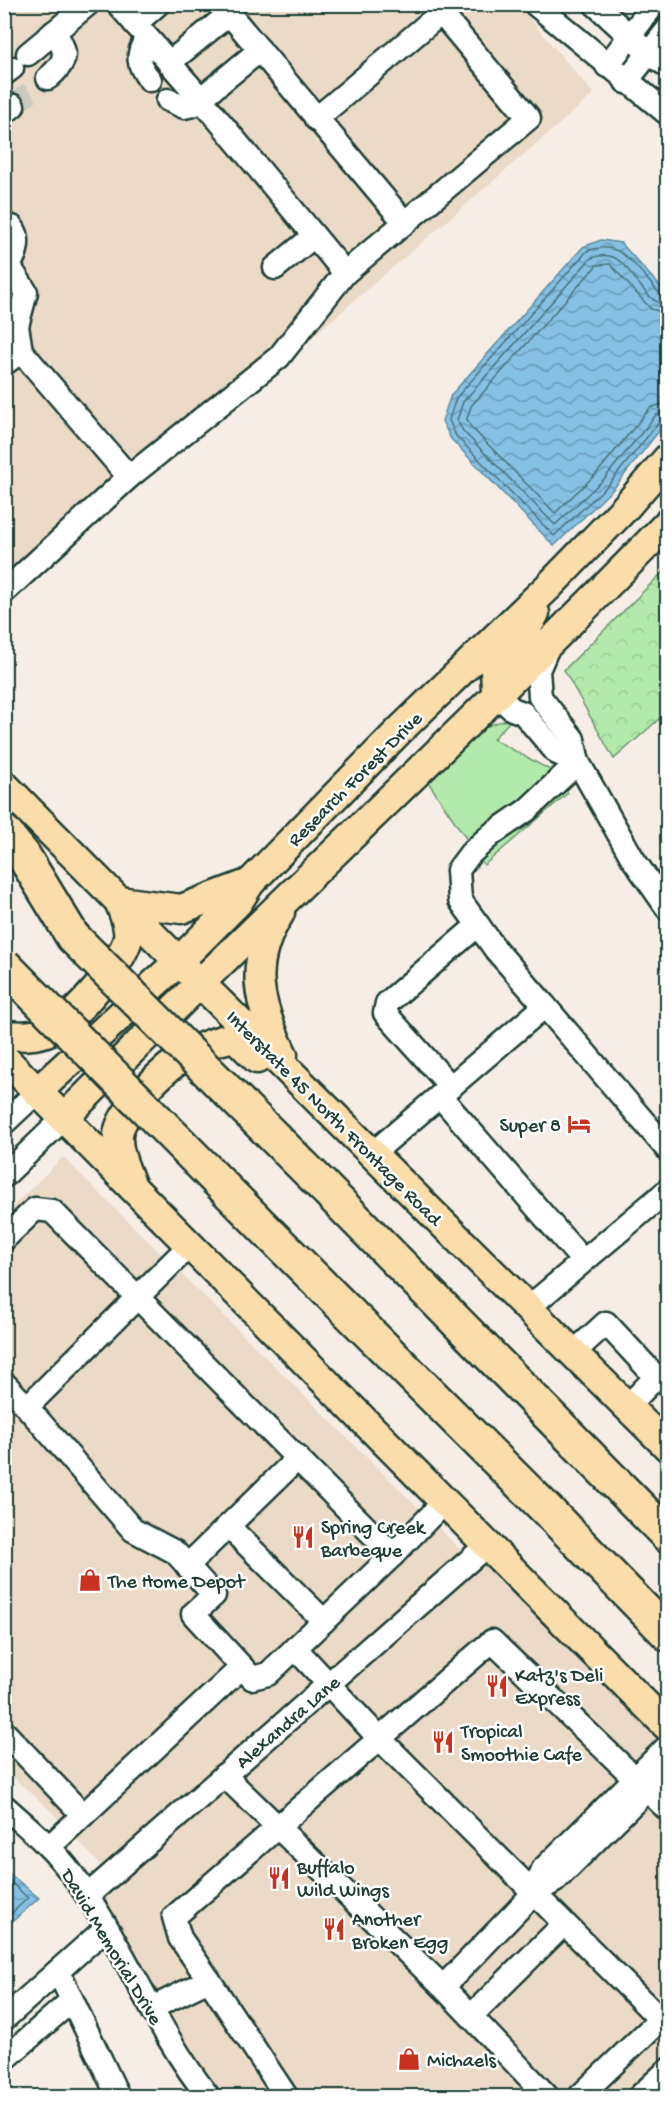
<svg xmlns="http://www.w3.org/2000/svg" width="672" height="2101" font-family="'Gochi Hand',sans-serif">
<style>
.built{fill:#ebdac8}
.grass{fill:#b3e9ac;stroke:#699370;stroke-width:1.5}
.forest{fill:url(#forest-crowns);stroke:#699370;stroke-width:1.5}
.water{fill:url(#water-waves);stroke:#5d8c9e;stroke-width:1.5}
.lines{fill:none;stroke-linecap:round;stroke-linejoin:round}
.shore{stroke:#48717b;stroke-width:1.5}
.minor-tunnel{stroke:#cbcbc2;stroke-width:22;stroke-dasharray:22 11;stroke-linecap:butt}
.minor-casing{stroke:#1f3d34;stroke-width:27}
.major-casing{stroke:#1f3d34;stroke-width:33}
.highway-casing{stroke:#1f3d34;stroke-width:38}
.minor{stroke:#fff;stroke-width:22}
.major{stroke:#faddab;stroke-width:28}
.highway{stroke:#faddab;stroke-width:33}
.highway-bridge-casing{stroke:#1f3d34;stroke-width:38;stroke-linecap:butt}
.highway-bridge{stroke:#faddab;stroke-width:33}
.labels{text-anchor:middle;stroke-width:5;stroke-linejoin:round;paint-order:stroke}
.street-label{font-size:20px;fill:#1f3d34;stroke:#fff}
.poi-label{font-size:20px;fill:#1f3d34;stroke:#fff;text-anchor:start}
</style>
<defs>
<pattern id="forest-crowns" width="20" height="18" patternUnits="userSpaceOnUse" patternTransform="scale(1.5)"><rect width="20" height="18" fill="#b3e9ac"/><path d="M2 6a3 3 0 1 1 6 0M12 15a3 3 0 1 1 6 0" fill="none" stroke="#9ac995"/></pattern>
<pattern id="water-waves" width="16" height="10" patternUnits="userSpaceOnUse" patternTransform="scale(1.5)"><rect width="16" height="10" fill="#86c0e5"/><path d="M0 5q4-4 8 0t8 0" fill="none" stroke="#6d9dba"/></pattern>
</defs>
<rect width="100%" height="100%" fill="#f6eee6"/>
<filter id="ink" filterUnits="userSpaceOnUse"><feTurbulence type="fractalNoise" baseFrequency=".0167" numOctaves="2"/><feDisplacementMap in="SourceGraphic" scale="12" xChannelSelector="R" yChannelSelector="G"/><feConvolveMatrix kernelMatrix="1 2 1 2 8 2 1 2 1" color-interpolation-filters="sRGB"/></filter>
<g filter="url(#ink)">
<g class="built">
<polygon points="5,5 518,5 594,94 5,602"/>
<polygon points="63,1157 462,1551 101,1866 54,1814 5,1770 5,1214"/>
<polygon points="486,1562 667,1745 667,2096 223,2096 187,2046 103,1898"/>
</g>
<path class="grass" d="M511,720L493,739L552,771L568,793L484,865L428,782C452,758 476,721 511,720Z"/>
<polygon class="forest" points="667,568 667,712 614,759 564,670"/>
<g class="water">
<polygon points="601,240 621,243 667,294 667,421 614,488 554,546 451,439 442,421 451,395 583,247"/>
<polygon points="4,1869 39,1898 5,1928 4,1928"/>
</g>
<g class="lines">
<g class="shore">
<path d="M668,297L661,295C638,271 623,237 587,251L456,398L449,420L456,436L554,536L609,484L660,421L668,418"/>
<path d="M668,305C635,303 631,242 591,258L463,402L457,420L463,431L555,525L604,479L656,415L668,411"/>
<polyline points="668,314 651,309 610,264 597,265 471,406 467,419 470,426 555,513 597,473 650,408 668,402"/>
<polyline points="4,1876 28,1898 4,1920"/>
</g>
<polyline class="minor-tunnel" points="13,106 48,78"/>
<g class="minor-casing">
<g id="minor">
<polyline points="118,4 201,99 345,273"/>
<polyline points="221,4 405,223"/>
<polyline points="535,4 668,114"/>
<polyline points="595,4 649,54 668,66"/>
<polyline points="135,24 158,4"/>
<path d="M147,38C136,54 137,65 150,80"/>
<polyline points="28,54 88,4"/>
<polyline points="169,63 229,14"/>
<polyline points="607,66 654,4"/>
<polyline points="4,74 12,68"/>
<path d="M48,78C67,62 69,52 54,32"/>
<polyline points="626,82 668,29"/>
<polyline points="168,100 184,107 193,105 260,50"/>
<polyline points="4,113 13,106"/>
<polyline points="4,258 26,292 17,326 21,351"/>
<polyline points="275,268 314,236"/>
<path d="M4,270C16,260 22,239 12,227"/>
<polyline points="4,364 21,351 129,477"/>
<polyline points="4,592 129,477 279,357 345,273 529,118 441,13 316,119"/>
<polyline points="548,647 538,670 540,697 573,739 578,762 633,859 668,909"/>
<polyline points="497,695 512,709 523,713 557,753 578,762"/>
<polyline points="545,1006 496,950 460,900 458,870 470,854 492,834 527,810 578,762"/>
<polyline points="451,1087 385,1013 387,1003 478,925"/>
<polyline points="440,1096 583,1261"/>
<polyline points="4,1123 37,1092"/>
<polyline points="373,1153 545,1006 668,1150"/>
<polyline points="4,1176 63,1119"/>
<polyline points="4,1239 35,1209 52,1211 393,1555 444,1502"/>
<polyline points="528,1308 668,1190"/>
<polyline points="573,1353 606,1323 656,1377 668,1377"/>
<polyline points="4,1383 27,1407 190,1245"/>
<polyline points="27,1407 133,1530 175,1552 214,1595 193,1614 252,1678 268,1674 393,1555"/>
<polyline points="626,1408 656,1377"/>
<polyline points="228,1526 324,1621"/>
<polyline points="187,1566 298,1458"/>
<polyline points="295,1648 379,1738 668,2027"/>
<polyline points="4,1732 83,1815"/>
<polyline points="224,1775 443,1987 547,2096"/>
<path d="M4,1806C29,1828 53,1848 72,1874C124,1944 154,2028 208,2096"/>
<polyline points="49,1847 242,1667"/>
<polyline points="534,1893 543,1869 668,1746"/>
<polyline points="87,1896 487,1545"/>
<polyline points="209,1980 180,1938 174,1917 492,1641 668,1810"/>
<polyline points="443,1987 534,1893 555,1881 668,1769"/>
<polyline points="72,2000 118,2096"/>
<polyline points="152,2008 209,1980 286,2096"/>
<polyline points="471,2016 564,1924"/>
<polyline points="4,2019 106,1928"/>
<polyline points="4,2060 72,2000 58,1971"/>
<polyline points="580,2096 668,2012"/>
<polyline points="640,2096 668,2070"/>
</g>
</g>
<g class="major-casing">
<g id="major">
<polyline points="496,689 495,671 520,641 535,613"/>
<polyline points="4,785 199,982 668,1447"/>
<path d="M280,913C247,964 258,1004 283,1055"/>
<path d="M4,1035C20,1036 36,1037 51,1030C75,1018 122,964 128,938C130,926 123,912 119,901L181,909L250,883"/>
<polyline points="4,1058 668,1727"/>
<polyline points="37,1092 178,962 238,902 250,883 399,731 548,587 624,509 668,458"/>
<path d="M63,1119C262,918 471,726 668,523"/>
<path d="M131,1184C125,1168 117,1152 118,1135C119,1124 129,1110 136,1102C162,1068 192,1045 235,1037L257,1059"/>
</g>
</g>
<g class="highway-casing">
<g id="highway">
<polyline points="4,832 23,855 73,937"/>
<polyline points="323,1186 668,1536"/>
<polyline points="271,1235 544,1507 668,1634"/>
</g>
</g>
<use href="#minor" class="minor"/>
<use href="#major" class="major"/>
<use href="#highway" class="highway"/>
<g class="highway-bridge-casing">
<g id="highway-bridge">
<polyline points="73,937 323,1186"/>
<polyline points="4,965 271,1235"/>
</g>
</g>
<use href="#highway-bridge" class="highway-bridge"/>
</g>
</g>
<defs>
<g id="hotel-bare" transform="scale(1.8)"><path d="M-6-4.5h1.5V1H6V5H4.5V3h-9V5H-6ZM-4 0a1.8 1.8 0 1 1 3.6 0ZM.5 0V-2.5h3Q6-2.5 6 0Z" fill="#c8321e" stroke="#fff" stroke-width="2.5" paint-order="stroke"/></g>
<g id="restaurant-bare" transform="scale(1.8)"><path d="M-5-6h1v4h1v-4h1v4h1v-4h1v5L-1.5 .5V6h-2V.5L-5-1ZM5-6V6H3V1.5H1.5Q1.5-4 5-6Z" fill="#c8321e" stroke="#fff" stroke-width="2.5" paint-order="stroke"/></g>
<g id="shop-bare" transform="scale(1.8)"><path d="M-5-2.5h2.3a2.7 3.5 0 0 1 5.4 0H5L5.5 6h-11ZM-1.5-2.5h3a1.5 2.3 0 0 0-3 0Z" fill="#c8321e" stroke="#fff" stroke-width="2.5" paint-order="stroke"/></g>
</defs>
<g fill-rule="evenodd">
<use href="#hotel-bare" x="579" y="1124"/>
<use href="#restaurant-bare" x="303" y="1537"/>
<use href="#shop-bare" x="90" y="1580"/>
<use href="#restaurant-bare" x="497" y="1686"/>
<use href="#restaurant-bare" x="443" y="1742"/>
<use href="#restaurant-bare" x="279" y="1878"/>
<use href="#restaurant-bare" x="334" y="1929"/>
<use href="#shop-bare" x="409" y="2059"/>
</g>
<g class="labels">
<g class="street-label">
<text transform="translate(354 778) rotate(-45)" y="7">Research Forest Drive</text>
<text transform="translate(335 1117) rotate(45)" y="7">Interstate 45 North Frontage Road</text>
<text transform="translate(287 1721) rotate(-41)" y="7">Alexandra Lane</text>
<text transform="translate(113 1946) rotate(59)" y="7">David Memorial Drive</text>
</g>
<g class="poi-label">
<text x="561" y="1131" text-anchor="end">Super 8</text>
<text x="321" y="1533">Spring Creek<tspan x="321" dy="23">Barbeque</tspan></text>
<text x="108" y="1587">The Home Depot</text>
<text x="515" y="1681">Katz's Deli<tspan x="515" dy="23">Express</tspan></text>
<text x="461" y="1737">Tropical<tspan x="461" dy="23">Smoothie Cafe</tspan></text>
<text x="297" y="1873">Buffalo<tspan x="297" dy="23">Wild Wings</tspan></text>
<text x="352" y="1925">Another<tspan x="352" dy="23">Broken Egg</tspan></text>
<text x="427" y="2066">Michaels</text>
</g>
</g>
<rect width="672" height="2101" fill="none" stroke="#fff" stroke-width="24"/>
<rect x="12" y="12" width="648" height="2077" fill="none" stroke="#1f3d34" stroke-width="2" filter="url(#ink)"/>
</svg>
